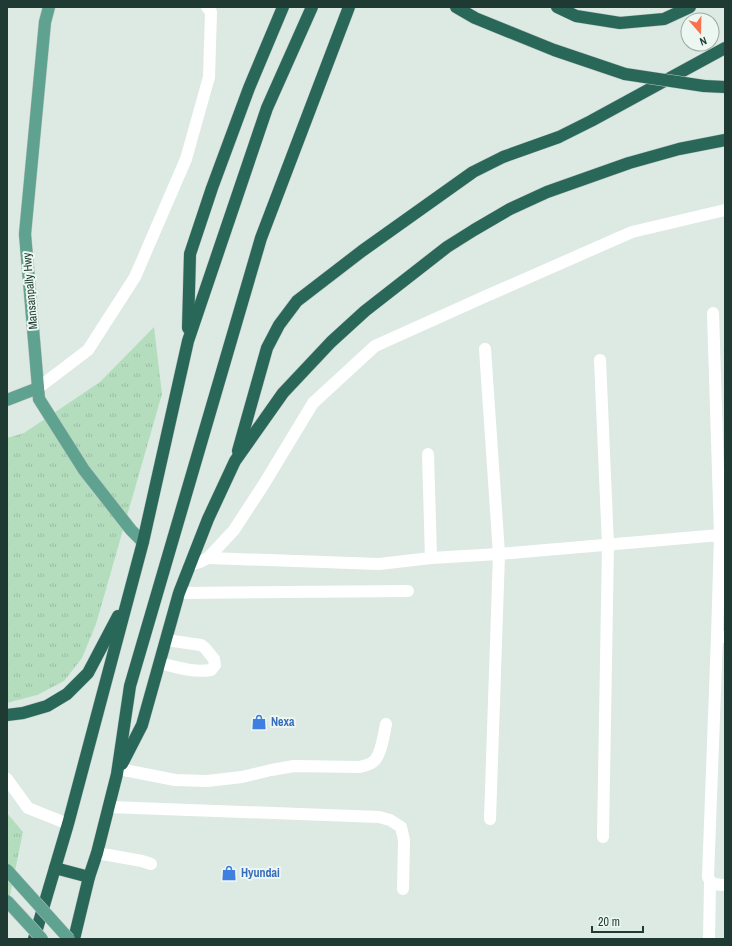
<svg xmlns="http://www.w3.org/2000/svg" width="732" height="946" font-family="'Archivo Narrow',sans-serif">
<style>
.grass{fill:url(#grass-tufts)}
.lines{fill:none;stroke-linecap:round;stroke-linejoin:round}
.major-casing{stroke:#bcc4c2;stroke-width:13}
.highway-casing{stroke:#bcc4c2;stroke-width:13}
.minor{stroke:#fff;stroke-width:12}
.major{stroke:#5fa28f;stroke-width:12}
.highway{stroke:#296759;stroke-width:12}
.major-bridge-casing{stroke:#bcc4c2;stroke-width:13;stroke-linecap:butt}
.highway-bridge-casing{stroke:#bcc4c2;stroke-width:13;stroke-linecap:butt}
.major-bridge{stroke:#5fa28f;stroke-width:12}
.highway-bridge{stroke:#296759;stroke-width:12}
.labels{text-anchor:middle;stroke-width:4;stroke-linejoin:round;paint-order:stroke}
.street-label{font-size:12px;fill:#1e3a32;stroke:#edf7f2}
.shop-label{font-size:12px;font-weight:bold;fill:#366cbe;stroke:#edf7f2;text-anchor:start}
</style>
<defs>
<pattern id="grass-tufts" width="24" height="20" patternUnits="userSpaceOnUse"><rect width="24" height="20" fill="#b4ddbe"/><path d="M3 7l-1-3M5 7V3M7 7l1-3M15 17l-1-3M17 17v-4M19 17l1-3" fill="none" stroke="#9abea4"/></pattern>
</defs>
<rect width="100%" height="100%" fill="#ddeae4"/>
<g class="grass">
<polygon points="154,327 162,394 96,624 82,658 64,681 37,695 7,703 7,438 24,433 100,382"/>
<polygon points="7,813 23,832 7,910"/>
</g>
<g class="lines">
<g class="major-casing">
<g id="major">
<polyline points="49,7 45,22 25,234 39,399 84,470 131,530 143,542"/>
<polyline points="7,400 38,388"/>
</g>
</g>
<g class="highway-casing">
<g id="highway">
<polyline points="456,7 475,18 554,50 625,74"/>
<polyline points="557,7 576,16 620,23 664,19 690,7"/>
<polyline points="704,86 725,87"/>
<polyline points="188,328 190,254 212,188 249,88 283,7"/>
<polyline points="238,451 267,348 279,325 297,301 362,251 473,172 503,157 559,137 591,121 725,48"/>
<polyline points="7,715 23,713 47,706 67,694 88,673 118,616"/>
<polyline points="122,764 142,725 179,593 208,519 235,461 283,393 331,342 365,311 447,247 474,230 510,209 547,192 629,163 679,149 725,140"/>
<polyline points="55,868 89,877"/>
<polyline points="34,939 68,824 143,542 188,341 267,108 312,7"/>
<polyline points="74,939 89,877 97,853 117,774 130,686 261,238 349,7"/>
</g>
</g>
<g class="minor">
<polyline points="713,313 720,535"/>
<polyline points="485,349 499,554 490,819"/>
<polyline points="600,360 608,545 603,837"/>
<polyline points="38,388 88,350 135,277 186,159 209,77 211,12 207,7"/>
<polyline points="428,454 431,558"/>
<polyline points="208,558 379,564 431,558 499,554 720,535 717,637 725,637"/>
<polyline points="190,565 200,562 208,558 234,530 264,484 313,403 375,346 484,297 632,232 725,210"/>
<polyline points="179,593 408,591"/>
<path d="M717,637L708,877C712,886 716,884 725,885"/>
<path d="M160,663C176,667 194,673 211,670L215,665L214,659L205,648L201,645L166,640"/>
<path d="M119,769L175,780L207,781L242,777L271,770L294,766L359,767C364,766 370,765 374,761C381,755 384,734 386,724"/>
<polyline points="7,779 28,808 68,824"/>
<polyline points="109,807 379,817 390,820 401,827 404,840 403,889"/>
<polyline points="97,853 142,861 151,864"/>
<polyline points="709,939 710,882"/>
</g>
<use href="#major" class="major"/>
<use href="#highway" class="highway"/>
<g class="major-bridge-casing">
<g id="major-bridge">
<polyline points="7,870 69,939"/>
<polyline points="7,901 42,939"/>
</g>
</g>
<g class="highway-bridge-casing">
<polyline id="highway-bridge" points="625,74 704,86"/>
</g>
<use href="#major-bridge" class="major-bridge"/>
<use href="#highway-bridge" class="highway-bridge"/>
</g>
<defs>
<g id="shop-bare" transform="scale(1.2)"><path d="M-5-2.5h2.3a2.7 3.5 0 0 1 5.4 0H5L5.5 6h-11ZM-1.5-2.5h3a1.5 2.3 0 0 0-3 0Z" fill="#3f7fe0" stroke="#edf7f2" stroke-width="2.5" paint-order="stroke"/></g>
</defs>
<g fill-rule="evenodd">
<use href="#shop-bare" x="259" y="722"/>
<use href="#shop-bare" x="229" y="873"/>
</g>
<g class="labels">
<g class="street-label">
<text transform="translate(30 291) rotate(-95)" y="4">Mansanpally Hwy</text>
</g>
<g class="shop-label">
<text x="271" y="726">Nexa</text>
<text x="241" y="877">Hyundai</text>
</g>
</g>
<rect width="732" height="946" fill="none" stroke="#1e3a32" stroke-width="16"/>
<g transform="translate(700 32) rotate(160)"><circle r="19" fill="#edf7f2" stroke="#9aaba5"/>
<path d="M0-3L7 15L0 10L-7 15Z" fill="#f8734d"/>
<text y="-6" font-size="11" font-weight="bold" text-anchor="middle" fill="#1e3a32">N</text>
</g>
<path d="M592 926v6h51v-6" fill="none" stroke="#1e3a32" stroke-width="2"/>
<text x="598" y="926" font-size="12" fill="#1e3a32" stroke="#edf7f2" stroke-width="3" paint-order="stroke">20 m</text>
</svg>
